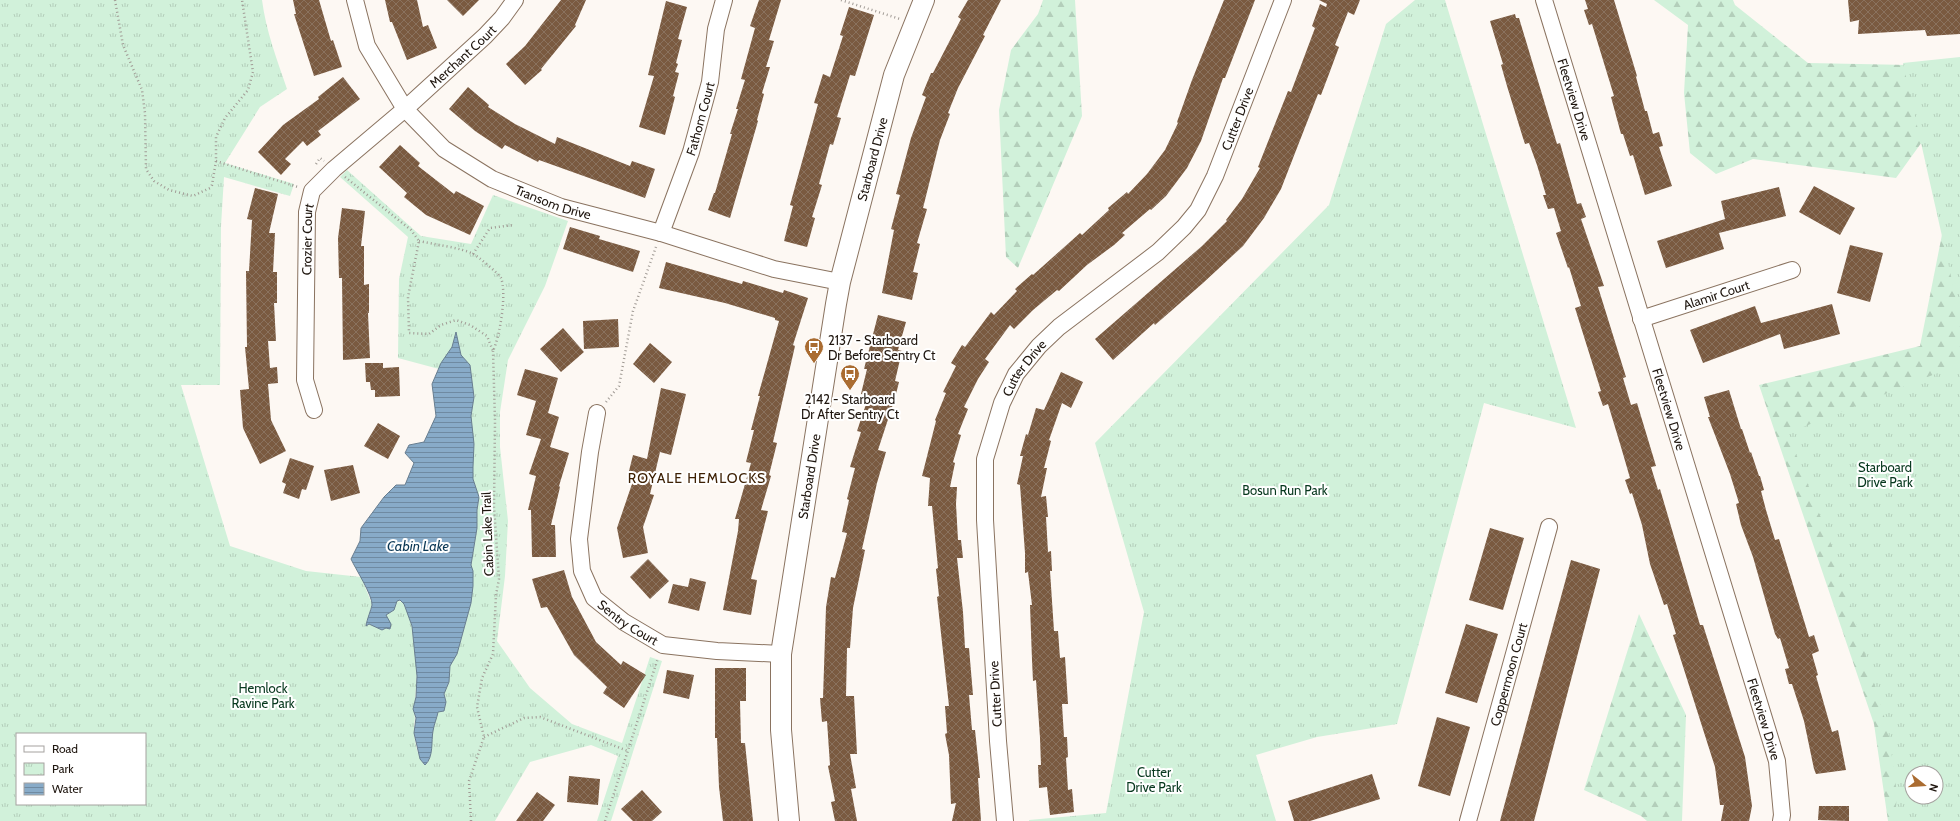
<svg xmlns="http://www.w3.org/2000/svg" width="1960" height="821" font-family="Cabin,sans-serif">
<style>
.forest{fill:url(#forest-firs);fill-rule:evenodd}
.park{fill:url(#park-tufts);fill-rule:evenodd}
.water{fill:url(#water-rules);stroke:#687e90}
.building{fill:url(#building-cross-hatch)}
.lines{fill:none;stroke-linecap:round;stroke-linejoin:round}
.minor-casing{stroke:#8a7360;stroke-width:18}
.tertiary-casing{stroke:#8a7360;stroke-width:22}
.path{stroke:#a19b95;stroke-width:2.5;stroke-dasharray:1 3;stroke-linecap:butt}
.minor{stroke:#fff;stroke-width:16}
.tertiary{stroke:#fff;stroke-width:20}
.labels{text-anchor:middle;stroke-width:4;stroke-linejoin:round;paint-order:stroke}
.street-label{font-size:13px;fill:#1f160f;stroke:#fff}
.poi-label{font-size:13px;fill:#1f160f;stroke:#fff;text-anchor:start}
.park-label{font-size:13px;fill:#07381e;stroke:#fff}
.neighbourhood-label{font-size:14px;letter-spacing:1px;fill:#3e2104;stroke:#fff}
.water-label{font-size:14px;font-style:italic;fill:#093653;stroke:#fff}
</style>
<defs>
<pattern id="forest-firs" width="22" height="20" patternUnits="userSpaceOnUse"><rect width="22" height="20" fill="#d1f1da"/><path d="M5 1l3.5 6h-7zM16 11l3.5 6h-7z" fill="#b3ceba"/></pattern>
<pattern id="park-tufts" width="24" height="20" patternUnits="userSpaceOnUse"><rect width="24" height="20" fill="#d1f1da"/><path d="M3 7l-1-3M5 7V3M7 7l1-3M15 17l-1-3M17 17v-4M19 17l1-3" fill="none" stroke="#b3ceba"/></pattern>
<pattern id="water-rules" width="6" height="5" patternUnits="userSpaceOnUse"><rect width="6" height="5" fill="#88abc8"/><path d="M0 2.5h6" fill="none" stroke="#6f8aa1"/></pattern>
<pattern id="building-cross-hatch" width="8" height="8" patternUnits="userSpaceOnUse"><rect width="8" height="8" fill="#7a5a40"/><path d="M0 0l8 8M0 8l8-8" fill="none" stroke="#8a725e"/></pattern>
</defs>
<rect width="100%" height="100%" fill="#fdf8f3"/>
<g class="forest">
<polygon points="1043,0 1075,0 1082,116 1018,268 1006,257 999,110 1011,50 1038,14"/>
<polygon points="1654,0 1733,0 1735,5 1808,63 1960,66 1950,103 1896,178 1753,159 1716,174 1690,153 1684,93 1688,25"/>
<path d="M1960,177V821H1888L1874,724L1759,385L1920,346L1952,184ZM1912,773H1936V797H1912Z"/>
<polygon points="1639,614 1686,715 1682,821 1647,821 1641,816 1584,790"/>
</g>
<g class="park">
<path d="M0,0H262C266,31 277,60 287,89L260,107L225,163L294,184L290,196L224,177L221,226L220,385H181L230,546L306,571L361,577L372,604L366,625L369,624L382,630L386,628V615L394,610L397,601L403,602L412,625L417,674L414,713C416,718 414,722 414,728C414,739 417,756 424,764H426L429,760L433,730L438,712L444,711L446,702L444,694L449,682L450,666L457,654L471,603L473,586V571L471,565L477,528V510L479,497L473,479V467L471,416L474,397L470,365L461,355L456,333L452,347L439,369L398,358L399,279L408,237L340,177L347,170L421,236L471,244L493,195L568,221L545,286L508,360L500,412V447L508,521L505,576L497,641L530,688L572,724L622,743L650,657L662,661L611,821H597L618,756L591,745L530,762L495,821H0ZM17,734H145V804H17Z"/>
<polygon points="1415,0 1445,0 1576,428 1484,403 1397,724 1317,737 1256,755 1276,821 1029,821 1029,820 1106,813 1144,612 1095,443 1329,205 1386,24"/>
<polygon points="1960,57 1960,316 1903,63"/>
<path d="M1960,364V821H1895L1897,793L1888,729L1835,554L1788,433ZM1912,773H1936V797H1912Z"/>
</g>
<path class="water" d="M456,332L461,355L470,365L474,397L471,416L474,444L473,467V479L479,497L477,510V528L471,565L473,571V586L471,603L457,654L450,666L449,682L444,694L446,702L444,711L438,712C437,718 434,724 433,731C431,741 434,757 425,765L420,759L414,733L416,718L413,709L416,697L417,676L412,626L404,604L400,600L397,601L394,610L386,615L391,624L390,629L386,628L382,630L369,624L366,626C367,619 371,610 372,605C373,596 355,568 351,559L360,541L361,528L384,497L396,485H405L414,463L405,453L409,445L424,442L436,416L432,384L441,363L452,347Z"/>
<g class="building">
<polygon points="293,0 319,0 331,41 333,40 342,67 314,76 294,14 296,14"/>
<polygon points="385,0 417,0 423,27 428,25 437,48 407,60 392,22 390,22"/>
<polygon points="447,0 479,0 463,16"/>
<polygon points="561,0 586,0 575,25 576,26 541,69 542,70 525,85 506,64 525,46"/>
<polygon points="759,0 781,0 769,40 774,41 766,67 770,67 762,93 764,94 757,120 758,121 730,218 708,210 714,193 715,193 732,134 730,134 738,109 736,109 745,80 741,79 755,28 750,26"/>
<polygon points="968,0 1001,0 983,35 985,36 958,88 948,113 950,114 940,140 923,208 927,209 917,243 920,244 913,272 918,273 912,300 882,293 894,230 891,229 900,195 896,194 911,138 926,97 922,95 931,73 933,73 961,19 958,17"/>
<polygon points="1224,0 1255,0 1225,78 1223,78 1201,141 1187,168 1166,196 1151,210 1150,209 1122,233 1125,235 1114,245 1087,265 1059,291 1057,290 1033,310 1014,329 1010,325 985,359 989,362 978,379 964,407 968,409 958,434 961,435 953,462 955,463 950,487 957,487 956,504 958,540 961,540 963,558 957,558 963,612 965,648 969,648 973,695 969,695 972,730 975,730 980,778 978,778 981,821 952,821 956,803 951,804 949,755 945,734 947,733 945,706 949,706 937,597 939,596 936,569 938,568 932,506 928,506 930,478 922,476 936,421 935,420 946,393 943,392 956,366 951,363 962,345 965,347 991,312 994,315 1017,291 1015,289 1032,274 1033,275 1080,233 1082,235 1109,210 1108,208 1127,192 1128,194 1147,174 1165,150 1178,123 1177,122 1192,80"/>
<polygon points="1319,0 1360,0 1354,15 1348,12 1335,45 1339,47 1329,74 1321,95 1318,94 1281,189 1264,218 1243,246 1203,283 1155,325 1154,323 1113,360 1095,339 1202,246 1227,221 1226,220 1242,199 1260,168 1258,167 1288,91 1291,92 1315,28 1312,26 1320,4 1326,7 1327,4"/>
<polygon points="1585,0 1614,0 1637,76 1636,77 1645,111 1647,111 1653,134 1659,132 1663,146 1659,147 1672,186 1645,195 1633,155 1630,156 1623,134 1621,134 1611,97 1614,96 1592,24 1589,25 1584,10 1588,9"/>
<polygon points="1848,0 1960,0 1960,34 1927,36 1925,30 1858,34 1859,20 1850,22"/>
<polygon points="666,1 687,7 678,39 682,40 676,63 678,64 675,72 679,73 673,96 675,97 665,135 639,127 654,76 648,75"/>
<polygon points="849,7 874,15 855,76 850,75 837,117 841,118 833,145 830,144 819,184 822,185 812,217 815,218 807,247 784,241 793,206 790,205 818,104 814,103 823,74 830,77 843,36 840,35"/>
<polygon points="1515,14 1516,18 1519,18 1557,144 1560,143 1577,204 1581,203 1586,217 1581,219 1604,286 1598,287 1626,377 1623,378 1631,405 1637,403 1656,466 1651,467 1658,490 1660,489 1700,625 1703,625 1745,757 1752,806 1749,821 1721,821 1724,805 1720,805 1715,767 1673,635 1676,634 1667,604 1664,605 1650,564 1642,525 1632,493 1630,494 1625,480 1630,478 1621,447 1608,404 1603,406 1598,392 1601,391 1575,308 1581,306 1569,267 1568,268 1556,233 1561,231 1554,208 1548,209 1543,195 1546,195 1537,165 1529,143 1525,144 1523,138 1507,86 1501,65 1503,64 1490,21"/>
<polygon points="343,77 360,99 318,131 321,135 307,146 303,141 285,159 291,164 281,175 258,152 283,125 319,99 318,97"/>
<polygon points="468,87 489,105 488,107 515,124 555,144 557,137 630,166 632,161 655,169 645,198 539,160 538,162 505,145 502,149 475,131 449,109"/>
<polygon points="400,145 420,163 418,166 454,194 456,191 484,206 470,235 426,215 404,197 407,193 379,167"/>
<polygon points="1814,186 1855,208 1840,235 1799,212"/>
<polygon points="1779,187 1786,216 1719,233 1724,249 1666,268 1657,241 1725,219 1721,201"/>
<polygon points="255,188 278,194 269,233 275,233 273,272 277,272 277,303 274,303 276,341 268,341 270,368 277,367 278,383 268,384 271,420 286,451 260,464 243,428 240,390 249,389 245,347 247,347 246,271 249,271 252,220 247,219"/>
<polygon points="342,208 365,211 361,246 364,246 364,285 369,284 369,313 368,313 370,358 343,360 342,278 339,278 338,238"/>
<polygon points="570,227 600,236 599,239 640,251 633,272 563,249"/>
<polygon points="1850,245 1883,253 1870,302 1837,293"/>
<polygon points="666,262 742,284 743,281 783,293 784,290 808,298 793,345 795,346 773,442 777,443 769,475 771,476 761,510 768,511 751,579 757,580 751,615 723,610 738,531 739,519 735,519 751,463 746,462 754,430 751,430 760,396 758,396 779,321 775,320 775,318 725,303 659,288"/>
<polygon points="1832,304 1840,334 1784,349 1780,334 1703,363 1690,330 1755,306 1761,323"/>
<polygon points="878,315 906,322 898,350 902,351 895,381 899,382 895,398 878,450 886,452 877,483 862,549 865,550 853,608 850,648 847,648 846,696 854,696 857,754 850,754 856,788 851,789 857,821 835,821 831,802 835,801 828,766 830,765 827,721 822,722 820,698 823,698 826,607 831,577 835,578 847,533 842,532 849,500 847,499 855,468 850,467 861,432 857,431 869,395 861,394 867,369 864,369"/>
<polygon points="618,319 619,347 584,349 583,321"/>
<polygon points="563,328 584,352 561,372 540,349"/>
<polygon points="650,343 672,362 654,383 633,364"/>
<polygon points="365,363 383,363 383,368 399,367 400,396 375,397 375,390 371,390 370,382 366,382"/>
<polygon points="525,369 558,378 548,413 559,417 550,447 569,453 559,486 560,487 551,525 555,525 556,557 532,557 531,510 528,510 536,476 529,474 541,439 526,435 536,401 517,395"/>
<polygon points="1061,372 1083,382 1071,408 1062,403 1049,440 1051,441 1044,468 1047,468 1041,497 1046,496 1048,517 1046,517 1048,552 1051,551 1052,571 1050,571 1054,631 1058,631 1060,658 1065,657 1068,704 1062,704 1064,737 1067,737 1068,757 1066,758 1068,790 1072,789 1074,812 1050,815 1047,787 1039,788 1038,765 1041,765 1040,738 1036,680 1033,681 1032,660 1030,605 1032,605 1028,572 1025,573 1025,553 1020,485 1017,484 1023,456 1020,456 1026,434 1028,435 1036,408 1044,410"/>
<polygon points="661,388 686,394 671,455 660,452 650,494 654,495 643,527 648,553 623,558 617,528 633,481 627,479 633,455 647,459"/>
<polygon points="1729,390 1741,429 1742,429 1750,453 1751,452 1759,476 1760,476 1764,490 1761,491 1766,510 1775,540 1779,539 1809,637 1814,635 1819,651 1812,654 1818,675 1816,676 1832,732 1838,730 1846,770 1816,774 1814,769 1804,721 1792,684 1789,684 1785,669 1789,668 1780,638 1778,639 1775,634 1753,557 1741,525 1736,504 1739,503 1730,474 1708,417 1710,417 1704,397"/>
<polygon points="378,423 400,436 388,459 364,446"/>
<polygon points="290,458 314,466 306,490 302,489 299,499 283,493 286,484 282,482"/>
<polygon points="353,465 360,493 331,501 324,470"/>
<polygon points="1490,528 1524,538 1503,610 1469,600"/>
<polygon points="648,559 669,581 650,599 630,577"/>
<polygon points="1571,560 1600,569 1534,821 1500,821"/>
<polygon points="564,570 572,597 596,642 621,665 623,661 646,675 624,708 603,693 607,687 574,655 547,607 541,608 532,579"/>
<polygon points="690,578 706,582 699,611 668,603 673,584 688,587"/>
<polygon points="1466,624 1498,634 1477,703 1445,693"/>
<polygon points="715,668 746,668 746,701 740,701 741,743 745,743 753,821 723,821 719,787 717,738 715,738"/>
<polygon points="667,670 694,675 689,699 663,693"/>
<polygon points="1437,717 1470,727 1450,796 1418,786"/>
<polygon points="1372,774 1380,799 1310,821 1294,821 1288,801"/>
<polygon points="569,776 600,779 598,805 567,802"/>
<polygon points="642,790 662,812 652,821 633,821 621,809"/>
<polygon points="537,792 555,805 543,821 516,821"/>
<polygon points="1819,806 1849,806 1849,821 1818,820"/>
</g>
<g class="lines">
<g class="minor-casing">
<g id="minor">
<path id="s1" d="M355,0L367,46L405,109L444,149L492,179L561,207L661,233L774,269L840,282"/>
<path id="s2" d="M1544,0L1777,761L1782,815L1781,821"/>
<path id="s3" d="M661,233L691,152L710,82L716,29L724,0"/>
<path id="s4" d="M1641,319L1792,270"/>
<path id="s5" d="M314,410L305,380L307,212L312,191L334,169L405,109L485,36L502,18L515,0"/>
<path id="s6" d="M597,413L590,452L579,539L582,571L594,598L624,622L663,645L717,651L781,654"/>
<path id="s7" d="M1005,821L998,741L985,520V459L1002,403L1016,374L1039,346L1059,327L1158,252L1184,227L1198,210L1215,176L1283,0"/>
<path id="s8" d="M1468,821L1549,527"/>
</g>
</g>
<g class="tertiary-casing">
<g id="tertiary">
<path id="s9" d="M789,821L781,730V654L836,304L840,282L894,75L924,0"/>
</g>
</g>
<g class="path">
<polyline points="115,0 123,45 142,90 145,113 146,169 154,181 169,190 193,196 210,188 212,185 216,161 216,137 225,118 248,90 253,72 242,0"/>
<polyline points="841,0 900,19"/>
<polyline points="216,161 298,187"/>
<polyline points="316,164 320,158 324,161"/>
<polyline points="345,177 411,230 419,241"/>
<path d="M419,241C432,244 463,248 473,254C478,256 499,274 501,278C507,293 500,336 493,351L487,336L470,325L456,320L441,325L429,334L409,333L408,297Z"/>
<polyline points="473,254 490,228 513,225"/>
<polyline points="606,402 619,386 633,311 656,247"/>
<polyline points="484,737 524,718 540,717 628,751"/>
<polyline points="471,821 469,781 484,737 477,707 482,678 493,654 496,595 499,579 494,507 495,421 493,351"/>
<polyline points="605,821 658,658"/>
</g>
<use href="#minor" class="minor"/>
<use href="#tertiary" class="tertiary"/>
</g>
<defs>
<g id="bus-pin" transform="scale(1)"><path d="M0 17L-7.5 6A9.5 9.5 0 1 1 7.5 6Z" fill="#aa6c31" stroke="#fff"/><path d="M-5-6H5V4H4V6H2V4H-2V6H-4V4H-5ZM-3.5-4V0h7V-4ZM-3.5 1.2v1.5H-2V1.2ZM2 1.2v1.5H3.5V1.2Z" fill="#fff"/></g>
</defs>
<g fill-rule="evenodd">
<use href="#bus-pin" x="814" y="347"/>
<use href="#bus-pin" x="850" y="374"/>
</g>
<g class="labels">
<g class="street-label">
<text dy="5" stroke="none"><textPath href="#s5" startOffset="423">Merchant Court</textPath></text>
<text dy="5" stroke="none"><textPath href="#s2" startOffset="104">Fleetview Drive</textPath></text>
<text dy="5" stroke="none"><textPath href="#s3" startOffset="121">Fathom Court</textPath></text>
<text dy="5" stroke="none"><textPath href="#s7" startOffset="799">Cutter Drive</textPath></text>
<text dy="5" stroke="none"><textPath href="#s9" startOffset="671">Starboard Drive</textPath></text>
<text dy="5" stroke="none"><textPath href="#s1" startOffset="299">Transom Drive</textPath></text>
<text dy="5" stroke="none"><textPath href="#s5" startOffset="172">Crozier Court</textPath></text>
<text dy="5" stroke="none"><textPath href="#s4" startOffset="79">Alamir Court</textPath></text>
<text dy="5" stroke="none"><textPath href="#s7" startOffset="463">Cutter Drive</textPath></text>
<text dy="5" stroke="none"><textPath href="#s2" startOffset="428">Fleetview Drive</textPath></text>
<text dy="5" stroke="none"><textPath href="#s9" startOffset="347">Starboard Drive</textPath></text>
<text transform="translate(487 534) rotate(-92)" y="5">Cabin Lake Trail</text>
<text dy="5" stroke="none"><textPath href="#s6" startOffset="231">Sentry Court</textPath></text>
<text dy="5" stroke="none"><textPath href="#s8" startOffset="152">Coppermoon Court</textPath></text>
<text transform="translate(995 694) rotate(-93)" y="5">Cutter Drive</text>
<text dy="5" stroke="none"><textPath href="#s2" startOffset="752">Fleetview Drive</textPath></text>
</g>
<g class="poi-label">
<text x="828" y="345">2137 - Starboard<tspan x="828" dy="15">Dr Before Sentry Ct</tspan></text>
<text x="850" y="404" text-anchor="middle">2142 - Starboard<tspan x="850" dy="15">Dr After Sentry Ct</tspan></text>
</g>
<g class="park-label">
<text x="1885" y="472">Starboard<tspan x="1885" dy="15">Drive Park</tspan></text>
<text x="1285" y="495">Bosun Run Park</text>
<text x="263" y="693">Hemlock<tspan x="263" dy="15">Ravine Park</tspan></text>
<text x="1154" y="777">Cutter<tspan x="1154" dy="15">Drive Park</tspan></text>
</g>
<g class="neighbourhood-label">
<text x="697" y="483">ROYALE HEMLOCKS</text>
</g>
<g class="water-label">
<text x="418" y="551">Cabin Lake</text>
</g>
</g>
<rect x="16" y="733" width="130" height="72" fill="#ffffff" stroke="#a5a29f"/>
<rect x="24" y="746" width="20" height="6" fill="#ffffff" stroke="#a5a29f"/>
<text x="52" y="753" font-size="12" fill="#1f160f">Road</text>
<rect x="24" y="763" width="20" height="12" fill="url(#park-tufts)" stroke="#a5a29f"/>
<text x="52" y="773" font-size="12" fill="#1f160f">Park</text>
<rect x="24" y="783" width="20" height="12" fill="url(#water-rules)" stroke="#a5a29f"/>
<text x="52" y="793" font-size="12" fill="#1f160f">Water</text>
<g transform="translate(1924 785) rotate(107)"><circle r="19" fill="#ffffff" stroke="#a5a29f"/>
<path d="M0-3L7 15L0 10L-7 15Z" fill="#aa6c31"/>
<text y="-6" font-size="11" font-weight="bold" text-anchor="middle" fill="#1f160f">N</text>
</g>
</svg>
